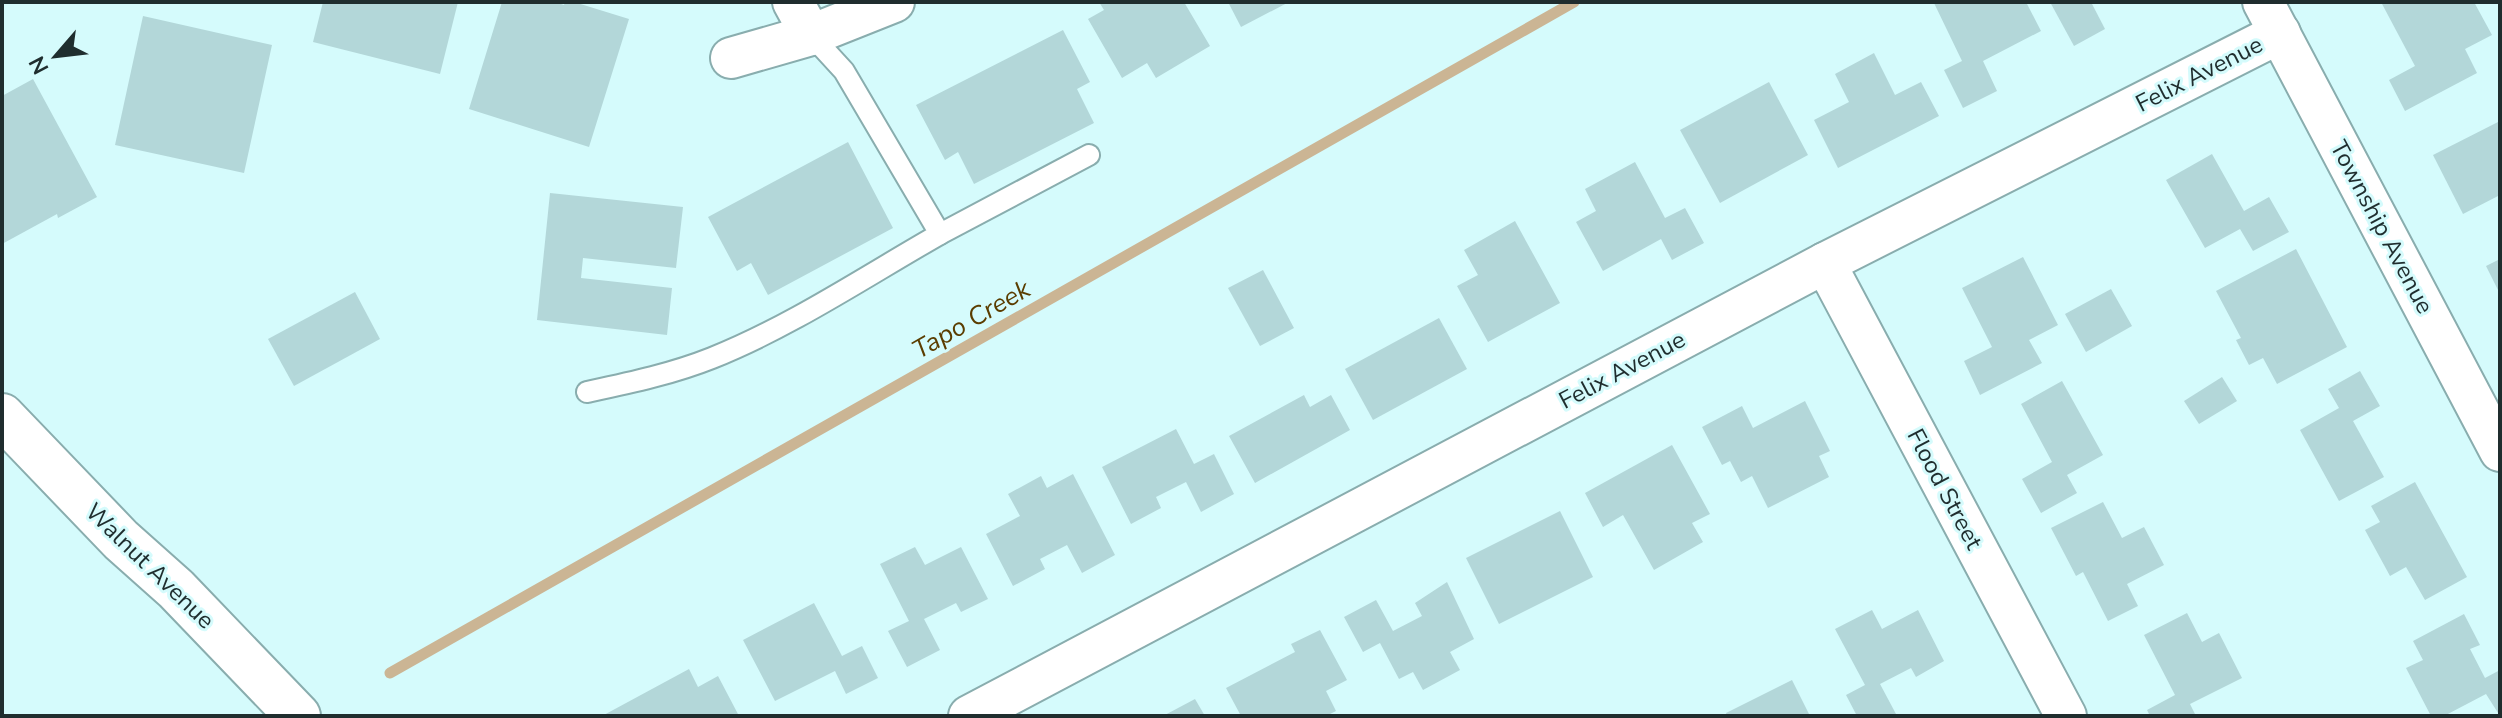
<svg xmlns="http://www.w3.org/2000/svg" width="2502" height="718" font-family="'Nunito Sans',sans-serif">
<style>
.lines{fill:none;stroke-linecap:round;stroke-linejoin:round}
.stream{stroke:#cbb594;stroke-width:11}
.building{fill:#b3d7d9}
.service-casing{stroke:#89adae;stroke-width:24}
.minor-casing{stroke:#89adae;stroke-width:44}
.tertiary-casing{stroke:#89adae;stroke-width:48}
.service{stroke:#fff;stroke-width:20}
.minor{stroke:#fff;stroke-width:40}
.tertiary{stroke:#fff;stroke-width:44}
.labels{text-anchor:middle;stroke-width:6;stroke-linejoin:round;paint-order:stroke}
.street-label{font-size:24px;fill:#1f2d2e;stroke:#d5fbfc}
.water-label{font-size:26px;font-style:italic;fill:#5b3d00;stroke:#d5fbfc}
</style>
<rect width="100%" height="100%" fill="#d5fbfc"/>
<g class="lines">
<polyline class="stream" points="390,673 1574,2"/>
</g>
<g class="building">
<polygon points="323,2 458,2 440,74 313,42"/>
<polygon points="502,2 555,2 564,5 565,2 574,2 629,19 589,147 469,109"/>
<polygon points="1099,2 1184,2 1210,46 1156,78 1147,63 1122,78 1088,19 1104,10"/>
<polygon points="1228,2 1289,2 1241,27"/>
<polygon points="1936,2 2026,2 2041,31 1983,61 1997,91 1963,108 1944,70 1962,61 1934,3"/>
<polygon points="2050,2 2091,2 2105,29 2074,46"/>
<polygon points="2381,2 2474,2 2492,35 2465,49 2477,73 2405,111 2389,80 2415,66"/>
<polygon points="143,16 272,45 244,173 115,145"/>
<polygon points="1063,30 1090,82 1077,89 1094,123 974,184 958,152 945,160 916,105"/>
<polygon points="1874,53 1895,95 1921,82 1939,116 1838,168 1814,120 1849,102 1835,74"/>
<polygon points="33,79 97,197 58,218 57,214 2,244 2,96"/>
<polygon points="1769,82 1808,155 1720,203 1680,130"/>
<polygon points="2500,121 2500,195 2463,214 2433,155"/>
<polygon points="848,142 893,228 768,295 751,263 737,271 708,217"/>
<polygon points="2212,154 2244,211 2269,197 2289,232 2253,251 2240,229 2205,248 2166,180"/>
<polygon points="1635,162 1665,218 1685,208 1704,243 1672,260 1661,239 1603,271 1576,222 1596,211 1585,189"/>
<polygon points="550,193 683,207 676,268 583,258 581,278 672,288 667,335 537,320"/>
<polygon points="1515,221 1560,303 1488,342 1457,286 1478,275 1464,250"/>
<polygon points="2296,249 2347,347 2277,384 2263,358 2249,365 2236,340 2241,338 2216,291"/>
<polygon points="2023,257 2058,325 2029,340 2042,363 1980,395 1964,361 1992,347 1962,288"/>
<polygon points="2500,259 2500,294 2486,266"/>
<polygon points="1263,270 1294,328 1260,346 1228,288"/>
<polygon points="2111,289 2132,326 2086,352 2065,314"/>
<polygon points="355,292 380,339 294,386 268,339"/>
<polygon points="1439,318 1467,369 1373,420 1345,369"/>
<polygon points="2360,371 2380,406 2353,421 2384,477 2339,501 2300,430 2339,408 2328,389"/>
<polygon points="2222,377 2237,401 2199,424 2184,401"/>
<polygon points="2062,381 2103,455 2067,475 2077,493 2041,513 2022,479 2052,462 2021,404"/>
<polygon points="1304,395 1310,407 1331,395 1350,430 1255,483 1229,436"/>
<polygon points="1805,401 1830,451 1819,456 1829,477 1768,508 1752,476 1741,482 1730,461 1722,465 1702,427 1742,406 1753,428"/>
<polygon points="1176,429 1194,464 1214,454 1234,494 1201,512 1186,482 1156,497 1161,508 1131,524 1102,467"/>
<polygon points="1672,445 1710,514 1692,523 1703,542 1654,570 1623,515 1603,527 1585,493"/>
<polygon points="1073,474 1115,555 1082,573 1067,545 1040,559 1045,569 1013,586 986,534 1020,516 1008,494 1041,476 1047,488"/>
<polygon points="2415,482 2467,577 2425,600 2406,567 2390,576 2365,530 2380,522 2371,506"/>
<polygon points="2103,502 2122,538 2144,527 2164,565 2127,584 2138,606 2108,621 2083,572 2076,576 2051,528"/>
<polygon points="1560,511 1593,577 1499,624 1466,558"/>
<polygon points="915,547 925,565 961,547 988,599 961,612 956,603 924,619 940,650 907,667 888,631 909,621 880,564"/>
<polygon points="1447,582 1474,639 1450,652 1460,670 1423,690 1413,672 1399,679 1380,643 1363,652 1344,617 1376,600 1393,631 1422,616 1415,603"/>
<polygon points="814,603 842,656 862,646 878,678 846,694 835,671 775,701 743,640"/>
<polygon points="1872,610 1882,629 1918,610 1944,661 1916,677 1911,668 1880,684 1896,714 1892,716 1857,716 1846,695 1865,685 1835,629"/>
<polygon points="2187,613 2202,642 2219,633 2242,678 2190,704 2196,716 2150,716 2147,710 2175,695 2144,635"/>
<polygon points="2464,614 2480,645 2470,649 2485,678 2500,670 2500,716 2486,694 2444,716 2431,716 2406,668 2423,660 2413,641"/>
<polygon points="1320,630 1347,680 1326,691 1336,711 1326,716 1241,716 1226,688 1295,652 1291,644"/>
<polygon points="689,669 698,687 718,676 739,716 602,716"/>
<polygon points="1792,680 1810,716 1727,716 1726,713"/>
<polygon points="1195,699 1205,716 1163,716"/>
</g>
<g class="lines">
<g class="service-casing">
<g id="service">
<polyline points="940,234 1089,155"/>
<path d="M587,392C629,383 672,374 712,358C792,326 866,276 940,234L844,71L811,35"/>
</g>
</g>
<g class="minor-casing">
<g id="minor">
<polyline points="793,2 811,35"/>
<polyline points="2263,2 2500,451"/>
<polyline points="731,58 811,35 894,2"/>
<polyline points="1825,263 2066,716"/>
<polyline points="969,716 1825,263 2280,33"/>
</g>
</g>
<g class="tertiary-casing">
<polyline id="tertiary" points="2,416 121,540 176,589 298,716"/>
</g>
<use href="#service" class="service"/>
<use href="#minor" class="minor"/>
<use href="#tertiary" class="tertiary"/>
</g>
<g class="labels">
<g class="street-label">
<text transform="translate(2199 74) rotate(-27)" y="8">Felix Avenue</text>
<text transform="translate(2382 227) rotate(62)" y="8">Township Avenue</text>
<text transform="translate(1622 370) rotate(-28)" y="8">Felix Avenue</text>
<text transform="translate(1945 489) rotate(62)" y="8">Flood Street</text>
<text transform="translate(150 566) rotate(44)" y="8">Walnut Avenue</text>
</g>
<g class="water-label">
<text transform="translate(971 319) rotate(-30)" y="9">Tapo Creek</text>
</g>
</g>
<rect width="2502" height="718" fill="none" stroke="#1f2d2e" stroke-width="8"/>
<g transform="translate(56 56) rotate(242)" stroke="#d5fbfc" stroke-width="6" paint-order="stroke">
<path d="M0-6L14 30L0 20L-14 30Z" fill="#1f2d2e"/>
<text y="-12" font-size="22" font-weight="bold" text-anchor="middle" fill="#1f2d2e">N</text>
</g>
</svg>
